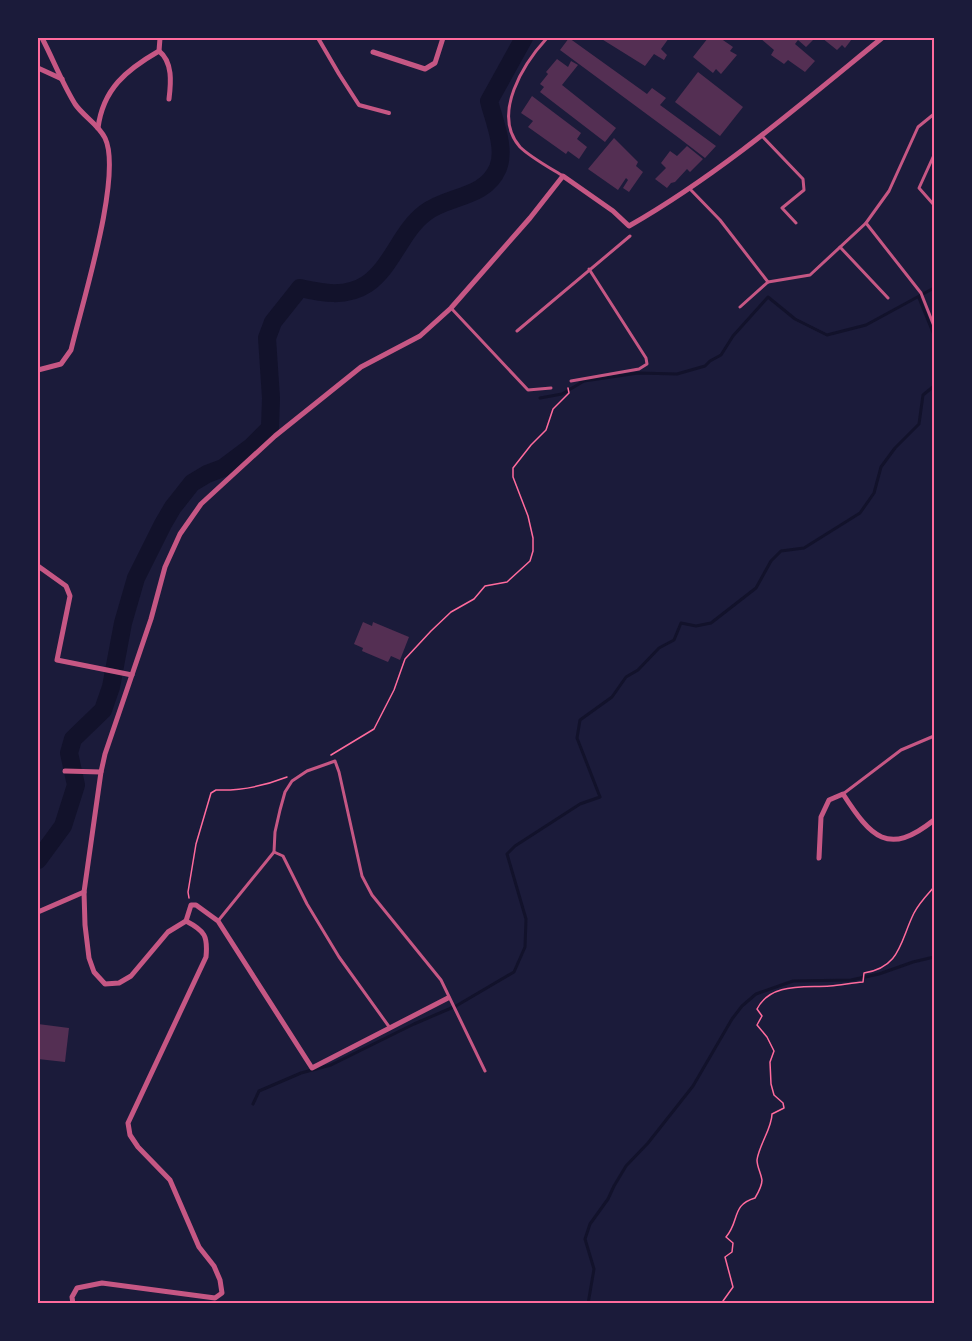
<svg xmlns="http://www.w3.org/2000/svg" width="972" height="1341" font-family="Inter,sans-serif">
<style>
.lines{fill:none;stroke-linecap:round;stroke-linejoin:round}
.stream{stroke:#12122b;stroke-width:3}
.river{stroke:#12122b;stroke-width:18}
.building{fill:#542f53}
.path{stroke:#ff6b9d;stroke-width:1.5}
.service{stroke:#c65784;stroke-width:3}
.pedestrian{stroke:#c65784;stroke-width:4}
.minor{stroke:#c65784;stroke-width:5}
.neatline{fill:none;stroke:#ff6b9d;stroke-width:2}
</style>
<rect width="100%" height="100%" fill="#1b1b3a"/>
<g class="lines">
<g class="stream">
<polyline points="919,298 934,335"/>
<polyline points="540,398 562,394 584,381 638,373 677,374 705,366 710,361 721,355 733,336 768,297 795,319 827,335 866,325 934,288"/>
<polyline points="253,1104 259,1091 301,1073 331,1065 414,1024 456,1006 514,972 525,947 526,919 507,854 515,846 580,804 600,797 577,738 580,720 612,697 626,677 638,670 659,648 674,640 681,623 696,626 711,623 756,588 771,561 781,551 804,548 860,513 874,493 881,467 895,448 919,424 923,395 934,386"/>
<polyline points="588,1304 594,1269 585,1239 590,1224 608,1199 614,1186 626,1166 648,1143 693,1086 732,1019 742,1006 756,994 793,981 851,980 879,974 913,962 934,957"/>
</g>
<path class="river" d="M38,860L63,826L76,785L69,753L73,739L103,710L111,687L123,623L136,578L163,524L173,507L192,483L207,474L223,468L251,447L270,428L271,398L267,338L273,322L300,288C322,293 346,298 367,284C392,267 401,231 425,213C448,195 485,199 498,168C506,148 494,121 489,101L524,38"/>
</g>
<g class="building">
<polygon points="569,38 647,94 652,88 666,98 660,105 716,146 705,158 679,138 560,50"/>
<polygon points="600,38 669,38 661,49 667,55 664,60 654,54 645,66"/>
<polygon points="708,38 720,38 733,47 730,51 737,55 721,74 716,69 713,73 693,57"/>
<polygon points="760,38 786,38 789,40 790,38 810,38 813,40 806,47 798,40 795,44 815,61 805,72 788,60 784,64 771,55 774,50"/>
<polygon points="822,38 851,38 852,39 845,48 842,45 837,50"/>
<polygon points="557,59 568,67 571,61 578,65 562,85 616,128 605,142 540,92 544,87 540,84 548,74 546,72"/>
<polygon points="698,72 743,107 720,136 675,102"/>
<polygon points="532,96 581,133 577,139 587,147 579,159 568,151 566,154 528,127 533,121 521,113"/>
<polygon points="614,138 638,162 636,166 643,172 629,192 623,188 628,180 626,178 618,190 588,169"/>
<polygon points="687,146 703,159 690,172 687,169 675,182 671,183 667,188 655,179 666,168 661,163 670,151 677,156"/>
<polygon points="363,622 372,626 373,622 409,637 400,660 391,656 388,662 362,651 363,648 354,644"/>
<polygon points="38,1024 69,1028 65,1062 38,1059"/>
</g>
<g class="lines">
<g class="path">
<polyline points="331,755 374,729 394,690 405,659 431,631 451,612 474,599 485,586 507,582 530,561 533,551 533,538 528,516 513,477 513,468 531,445 546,430 553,409 569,393 568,388"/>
<path d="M189,898L188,892L196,844L211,793L216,790C241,791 264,786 287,777"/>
<path d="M723,1304V1301L733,1287L725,1257L732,1252L733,1243L726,1237C740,1221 731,1205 755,1198C758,1193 762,1186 762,1180C761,1173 757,1167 757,1160C759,1145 772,1128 772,1114L784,1108L783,1103L774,1095L771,1084L770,1062L774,1051L767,1037L757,1025L762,1016L757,1009C771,982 805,988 830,986C841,985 852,983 863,982L864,973C901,967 900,941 914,913C919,903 927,895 934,887"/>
</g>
<g class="service">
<path d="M547,38C524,63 491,114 520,147C530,157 550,168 563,176"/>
<polyline points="761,135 803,179 804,190 782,208 796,223"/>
<polyline points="934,155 919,188 934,205"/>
<polyline points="689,188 720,220 768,282"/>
<polyline points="866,223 921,293 934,326"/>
<polyline points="840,247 888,298"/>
<polyline points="740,307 768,282 810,275 866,223 889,191 918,127 934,114"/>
<polyline points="451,308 528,390 551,388"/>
<polyline points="517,331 630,236"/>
<polyline points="571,381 639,369 647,364 646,358 589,269"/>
<polyline points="843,794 901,750 934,736"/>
<polyline points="274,852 283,856 307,904 339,957 390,1028"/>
<polyline points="218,921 274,852 275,832 280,810 285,792 292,781 307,771 335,761 339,772 362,876 372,895 441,980 485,1071"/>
</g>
<polyline class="pedestrian" points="318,38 339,74 359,105 389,113"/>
<g class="minor">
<path d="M159,51C173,62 171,83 169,99"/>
<polyline points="373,52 425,69 435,63 443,38"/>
<polyline points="38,68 62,79"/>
<path d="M98,128C103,89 126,70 159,51L160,38"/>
<path d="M38,370L61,364L71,350C81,307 123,175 105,138C98,124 83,116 75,104C62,83 53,59 42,38"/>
<polyline points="38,566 66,586 70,596 57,660 132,675"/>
<polyline points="65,771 101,772"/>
<path d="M819,858L821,817L829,800L843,794C871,837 888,857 934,820"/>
<polyline points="38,912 84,892"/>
<polyline points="186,921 191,905 196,905 218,921 312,1068 448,998"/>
<path d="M73,1304L72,1297L77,1288L102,1283L215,1298L222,1293L220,1280L214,1266L199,1247L170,1180L138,1147L130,1135L128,1123L206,957C208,936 205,931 186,921L168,932L131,976L119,983L105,984L94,972L89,958L85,925L84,892L101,772L105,754L151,619L165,567L180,534L201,504L275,436L361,367L420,336L451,308L530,218L563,176L613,211L629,226C720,174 801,104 882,38"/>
</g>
</g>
<rect width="972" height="1341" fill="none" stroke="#1b1b3a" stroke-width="78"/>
<rect x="39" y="39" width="894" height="1263" class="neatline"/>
</svg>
